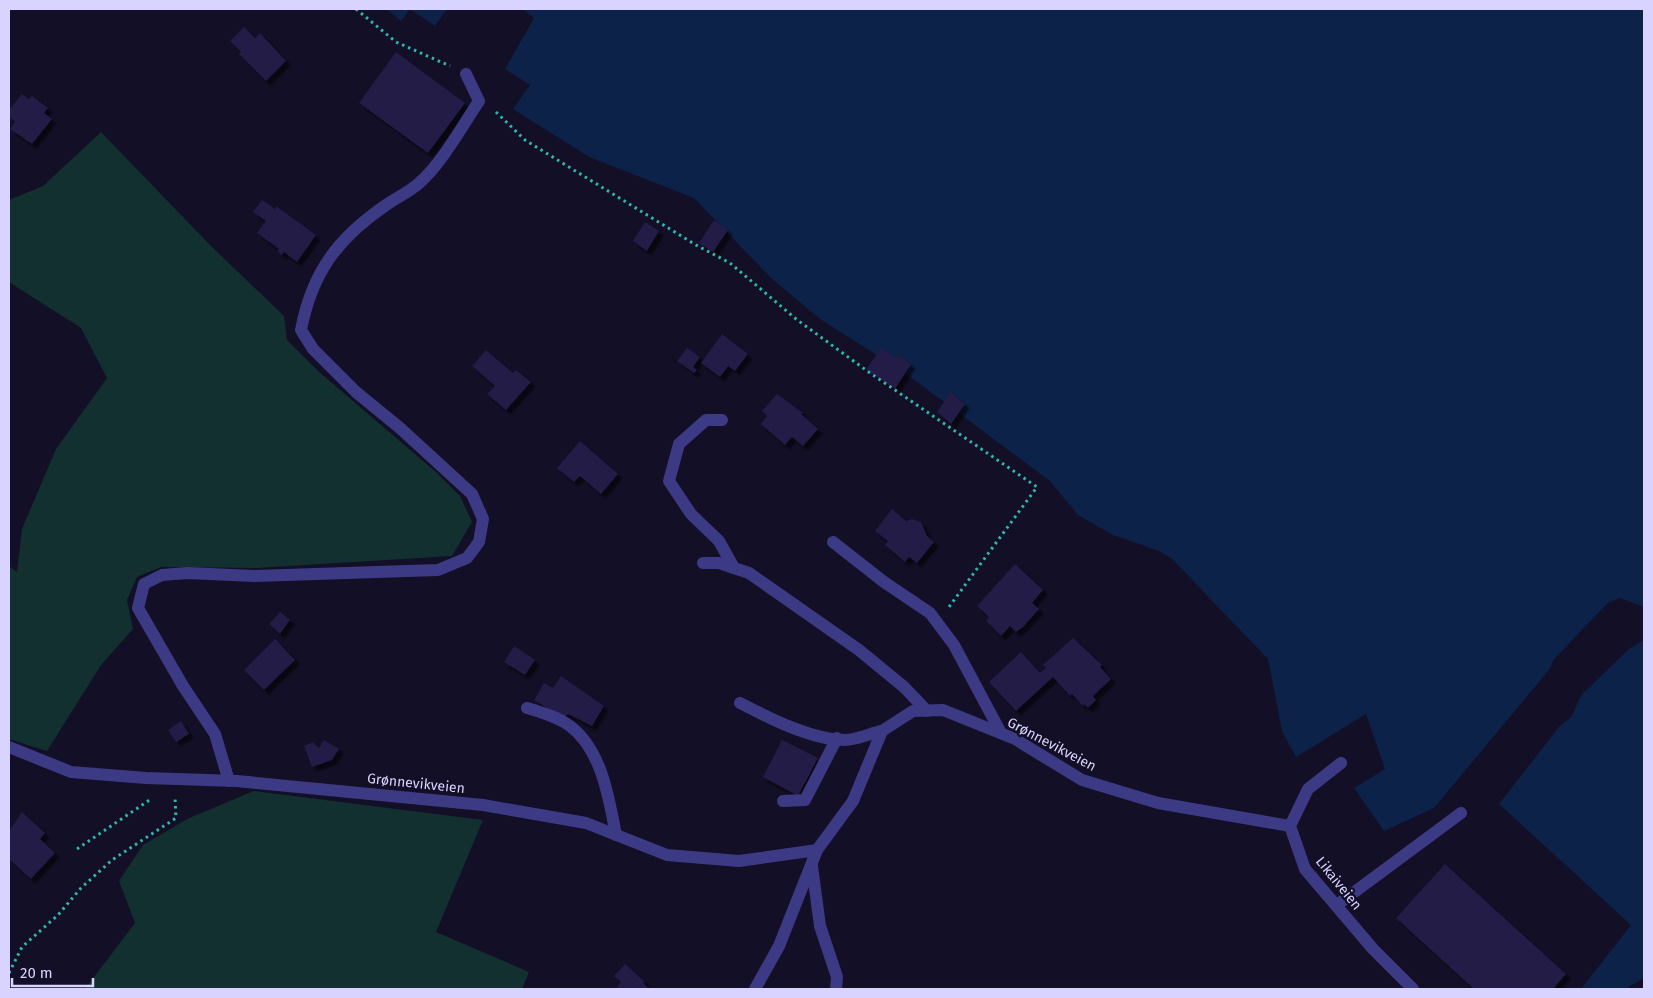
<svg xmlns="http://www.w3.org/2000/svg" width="1653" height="998" font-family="'Fira Sans',sans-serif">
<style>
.green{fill:#12302f}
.water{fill:#0c2248}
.building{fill:#241b47;filter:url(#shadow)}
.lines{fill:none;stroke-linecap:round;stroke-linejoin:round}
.path{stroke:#2fb8b0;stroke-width:3;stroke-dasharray:2.5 4;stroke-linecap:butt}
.lane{stroke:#3d3a85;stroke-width:12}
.street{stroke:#3d3a85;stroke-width:12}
.labels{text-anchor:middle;stroke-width:5;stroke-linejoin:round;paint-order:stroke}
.street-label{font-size:14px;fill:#d9d4ff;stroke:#130f26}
</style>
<defs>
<filter id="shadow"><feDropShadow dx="4.5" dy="4.5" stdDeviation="1" flood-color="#0009"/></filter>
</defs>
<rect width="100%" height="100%" fill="#130f26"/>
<g class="green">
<polygon points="101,132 212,247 284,316 287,340 318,371 437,473 460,496 472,522 452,556 257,568 161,567 137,577 127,600 133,629 101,665 47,751 9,739 9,566 17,572 22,529 56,449 107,378 81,328 9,282 9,200 43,186"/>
<polygon points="254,791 483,820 436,932 529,972 522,989 85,989 135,923 119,881 143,845 189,818"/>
</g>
<g class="water">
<polygon points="387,9 447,9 435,26 410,9 401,21"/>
<polygon points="523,9 1644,9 1644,607 1620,598 1609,602 1554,659 1549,670 1434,808 1384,831 1354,788 1385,769 1366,714 1296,757 1282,731 1268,659 1172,559 1159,551 1113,535 1078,515 1050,481 905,373 820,319 771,278 694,198 589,157 513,109 530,85 505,69 534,18"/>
<polygon points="1644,640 1644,978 1625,989 1581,989 1631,925 1499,804 1559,727 1571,717 1582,694 1629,649"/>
</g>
<g class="building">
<polygon points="244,27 255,38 260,33 286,61 266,81 239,54 241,52 230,41"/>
<polygon points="396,52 465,103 428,153 359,103"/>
<polygon points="22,94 29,99 32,96 48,108 44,113 52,119 32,144 10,129 15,122 9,116 9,110"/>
<polygon points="262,200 275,209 276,206 316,235 297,262 284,252 282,255 277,251 279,249 257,233 266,221 253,212"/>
<polygon points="714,220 728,230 713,252 699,243"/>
<polygon points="645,222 659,231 647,251 633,241"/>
<polygon points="722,334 748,354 735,371 728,366 720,377 701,363"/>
<polygon points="687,348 700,357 693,367 697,370 694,373 677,361"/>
<polygon points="881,348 896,358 898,355 911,364 895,389 866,370"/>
<polygon points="486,350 513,373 516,370 531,382 506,410 487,394 495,386 472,366"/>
<polygon points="951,392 965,404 951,424 937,412"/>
<polygon points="777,394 803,413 801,414 818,429 803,446 792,437 785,445 761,424 767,416 762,411"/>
<polygon points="580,441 618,474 601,494 580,476 574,482 557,468"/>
<polygon points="892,509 906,521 912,519 921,522 927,536 934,542 917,563 909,557 905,562 885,545 888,541 875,531"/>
<polygon points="1015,564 1043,590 1032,603 1039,609 1023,627 1016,632 1010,626 1001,636 986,621 989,617 977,606"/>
<polygon points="280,612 290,620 280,634 269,624"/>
<polygon points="1073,638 1102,665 1100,667 1111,679 1093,696 1096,700 1088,708 1084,704 1083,706 1072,694 1070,696 1053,677 1016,711 989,682 1021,652 1040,673 1046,668 1043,665"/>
<polygon points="275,639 295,660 264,690 244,670"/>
<polygon points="514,646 535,660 525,675 504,662"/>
<polygon points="561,676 604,706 592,726 568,714 564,719 534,700 544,683 553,688"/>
<polygon points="181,721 189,734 176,742 168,730"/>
<polygon points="324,740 339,749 332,760 312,767 304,746 313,742 319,748"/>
<polygon points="782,740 818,758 798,796 763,777"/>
<polygon points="22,812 45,833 40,839 55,853 31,879 9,859 11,856 9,854 9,831"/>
<polygon points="1445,864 1566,974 1553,989 1474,989 1396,918"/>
<polygon points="625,964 645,982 643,983 649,989 620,989 617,987 621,982 614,976"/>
</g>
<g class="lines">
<g class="path">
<polyline points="356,9 396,42 450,66"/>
<polyline points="496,112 525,140 696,245 730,263 796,319 870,373 1037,487 949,607"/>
<polyline points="77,849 151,799"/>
<polyline points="9,973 22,947 58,915 81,888 112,860 176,818 175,798"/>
</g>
<g class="lane">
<polyline points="722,420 706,420 679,444 669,481 691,514 719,541 734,568"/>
<polyline points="833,542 884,582 930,613 954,645 1001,733"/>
<polyline points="703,563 719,563 749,573 859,650 904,687 927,711"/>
<path d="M740,703C769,718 812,740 845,740C857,740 871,733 882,731"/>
<path d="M527,708C541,712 558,717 570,726C602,750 609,799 616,835"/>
<path d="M229,781L215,734L183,686L138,608L144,584L162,575L187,573L255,576L438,570L467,558L479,542L483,519L472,494L400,428L356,392L313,349L301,330C312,272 338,238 386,205C396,198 409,192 418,184C440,166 463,125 479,101L466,74"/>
<polyline points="783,801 805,800 837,738"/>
<polyline points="812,866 820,926 837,977 836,989"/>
<polyline points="1337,905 1461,813"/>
<polyline points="755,989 779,946 817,850"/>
</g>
<g class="street">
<polyline points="9,747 71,772 146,778 237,781 483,805 586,823 667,855 739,861 817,850 853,801 882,731 913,711 943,710 1015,739 1082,780 1158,803 1290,826"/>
<polyline points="1341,763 1308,789 1290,826 1305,869 1373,949 1413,989"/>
</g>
</g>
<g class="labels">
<g class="street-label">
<text transform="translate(1052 744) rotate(28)" y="5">Grønnevikveien</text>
<text transform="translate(416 783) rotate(6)" y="5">Grønnevikveien</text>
<text transform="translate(1339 883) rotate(51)" y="5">Likaiveien</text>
</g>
</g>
<rect width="1653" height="998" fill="none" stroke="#d9d4ff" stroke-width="20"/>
<path d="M12 978v8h81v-8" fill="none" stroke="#d9d4ff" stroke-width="2.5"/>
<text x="20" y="978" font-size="15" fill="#d9d4ff" stroke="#130f26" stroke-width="4" paint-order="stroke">20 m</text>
</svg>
